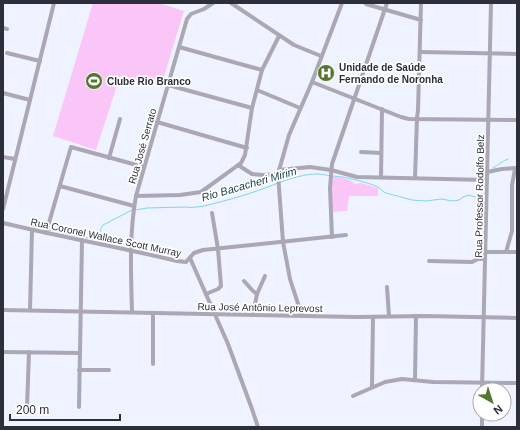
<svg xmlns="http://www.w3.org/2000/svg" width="520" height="430" font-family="Arial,sans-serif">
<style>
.green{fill:#fac6f7}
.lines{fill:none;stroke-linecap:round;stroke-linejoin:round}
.stream{stroke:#7ed5ea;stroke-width:1}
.minor{stroke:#aba7b4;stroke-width:4}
.labels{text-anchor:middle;stroke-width:3.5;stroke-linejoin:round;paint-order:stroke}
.poi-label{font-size:10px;font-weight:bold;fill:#2c2f3a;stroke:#fff;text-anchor:start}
.street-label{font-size:10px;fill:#2c2f3a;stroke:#fff}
.water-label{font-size:11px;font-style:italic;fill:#19414a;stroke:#fff}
</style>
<rect width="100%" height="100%" fill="#eff3ff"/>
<g class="green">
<polygon points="93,3 159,3 184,11 161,86 120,76 96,150 53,136"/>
<polygon points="333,176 350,180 355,184 361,183 378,188 378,196 349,196 347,211 332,212 332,187"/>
</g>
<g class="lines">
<g class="stream">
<path d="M493,168C497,166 504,160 508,159"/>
<path d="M334,176C346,177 367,182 378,187C381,189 383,192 386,193L412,200L426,201L441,199L453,201L459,200L463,197L469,195L475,197L480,195"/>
<path d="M281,182C292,178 305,174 317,174C321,174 326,175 330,176"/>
<path d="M135,210L147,208L185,207C192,208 197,207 204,206C229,200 254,193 278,183"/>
<polyline points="30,226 46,229"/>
<path d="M49,230L92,239C102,238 98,231 103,225L132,210"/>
</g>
<g class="minor">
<polyline points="231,3 294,45 321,56"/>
<polyline points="366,4 421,20"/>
<polyline points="3,28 7,29"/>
<polyline points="179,47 262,70"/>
<polyline points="420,52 517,54"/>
<polyline points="7,53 40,61"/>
<polyline points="312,82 401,117 409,119 517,120"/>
<polyline points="168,85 252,108"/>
<polyline points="257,90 300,108"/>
<polyline points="3,93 30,100"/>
<polyline points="157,122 247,148"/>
<polyline points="361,152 381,153"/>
<polyline points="3,157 15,159"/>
<polyline points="109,158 120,119"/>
<polyline points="238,165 252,174 264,175 278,174"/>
<polyline points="279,170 310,167 331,170 357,177 487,180"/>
<polyline points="487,172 502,169 517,168"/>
<polyline points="381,177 382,109"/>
<polyline points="415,178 417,118 418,110 421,3"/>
<polyline points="60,186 134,206"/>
<polyline points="136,196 180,195 201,192 208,187 241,163 245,155 252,108 262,70 279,36"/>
<polyline points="3,209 54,3"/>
<path d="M3,223C61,237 119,247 177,261L186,262L194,253L203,250L346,235"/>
<polyline points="46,233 71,147 144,167"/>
<polyline points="332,237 330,188 332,164 387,3"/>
<polyline points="485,252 517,252"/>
<polyline points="506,252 512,231 512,185 515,169"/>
<polyline points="190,258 228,344 252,409 258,427"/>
<polyline points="429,261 472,262 478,259 485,259"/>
<polyline points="244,281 253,291 257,294"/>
<polyline points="387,287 389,316"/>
<polyline points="206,294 218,289 221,286 218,249 212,213"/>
<polyline points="3,310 356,317 426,316 517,318"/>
<polyline points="30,310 32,230"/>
<path d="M132,312C131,274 129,234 136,196L187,19L191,14L204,9L213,3"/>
<polyline points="253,315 257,294 265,276"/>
<polyline points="302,316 290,279 283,242 278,174 289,135 312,82 342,3"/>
<polyline points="3,352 80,353"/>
<polyline points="153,364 153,313"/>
<polyline points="79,370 109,370"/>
<polyline points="415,380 416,316"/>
<polyline points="372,387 373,317"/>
<polyline points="482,390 491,3"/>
<polyline points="353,396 385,382 402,379 433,382 517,383"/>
<polyline points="27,407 29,352"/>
<polyline points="79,407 82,240"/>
<polyline points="482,427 482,414"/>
</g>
</g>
<defs>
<g id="hospital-disc" transform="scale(0.9)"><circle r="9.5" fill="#54762e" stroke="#fff"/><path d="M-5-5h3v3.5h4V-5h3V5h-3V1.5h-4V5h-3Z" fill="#fff"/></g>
<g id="stadium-disc" transform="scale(0.9)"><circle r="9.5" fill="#54762e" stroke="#fff"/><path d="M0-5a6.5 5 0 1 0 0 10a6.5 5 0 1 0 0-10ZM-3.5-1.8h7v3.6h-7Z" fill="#fff"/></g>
</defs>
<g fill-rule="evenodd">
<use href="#hospital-disc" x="326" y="73"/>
<use href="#stadium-disc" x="94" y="81"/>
</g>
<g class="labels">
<g class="poi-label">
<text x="339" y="71">Unidade de Saúde<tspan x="339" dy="12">Fernando de Noronha</tspan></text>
<text x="107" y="85">Clube Rio Branco</text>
</g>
<g class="street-label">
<text transform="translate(142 146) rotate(-74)" y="4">Rua José Serrato</text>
<text transform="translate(479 196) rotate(-89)" y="4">Rua Professor Rodolfo Belz</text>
<text transform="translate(106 237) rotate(12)" y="4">Rua Coronel Wallace Scott Murray</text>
<text transform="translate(260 307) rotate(1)" y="4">Rua José Antônio Leprevost</text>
</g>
<g class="water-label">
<text transform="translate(249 184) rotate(-16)" y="4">Rio Bacacheri Mirim</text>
</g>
</g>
<rect width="520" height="430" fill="none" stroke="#2c2f3a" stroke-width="8"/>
<g transform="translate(492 402) rotate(141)"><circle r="19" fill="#ffffff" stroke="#abacb0"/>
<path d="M0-3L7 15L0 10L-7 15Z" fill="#54762e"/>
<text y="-6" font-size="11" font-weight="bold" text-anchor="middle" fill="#2c2f3a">N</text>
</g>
<path d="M10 414v6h110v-6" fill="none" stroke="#2c2f3a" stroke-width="2"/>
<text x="16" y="414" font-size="12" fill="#2c2f3a" stroke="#ffffff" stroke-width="3" paint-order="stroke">200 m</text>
</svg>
